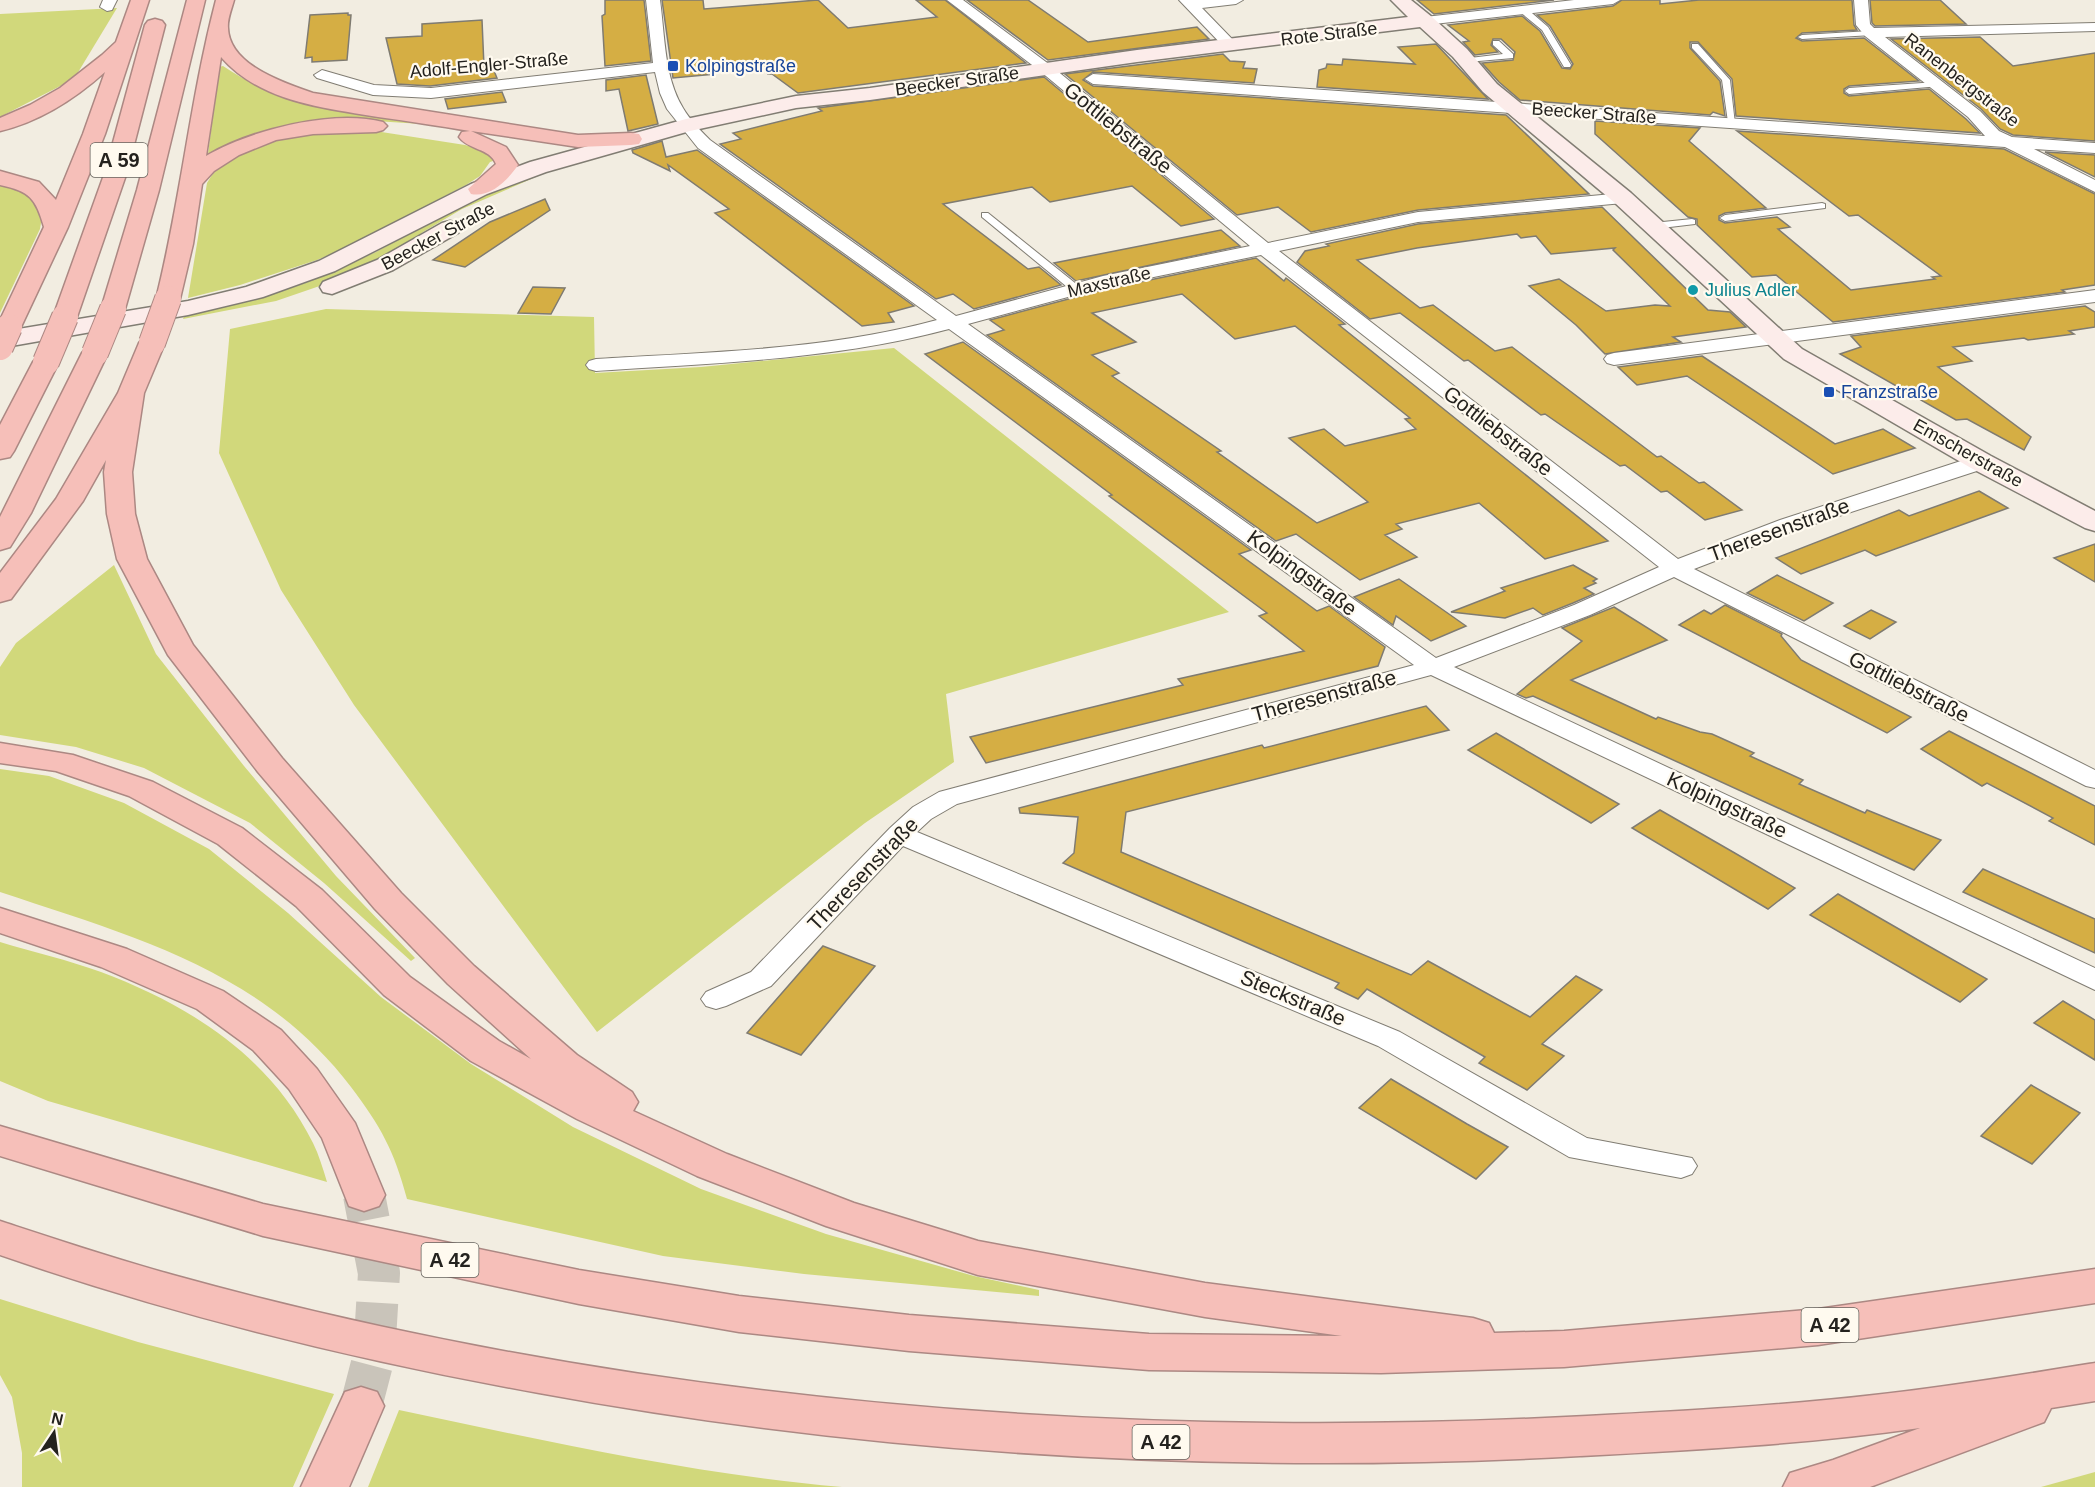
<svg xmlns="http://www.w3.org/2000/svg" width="2095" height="1487" font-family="Arial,sans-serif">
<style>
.green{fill:#d1d87b}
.building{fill:#d5ae44;stroke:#7f7b71;stroke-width:1.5;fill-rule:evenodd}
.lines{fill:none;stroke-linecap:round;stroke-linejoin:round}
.highway-tunnel{stroke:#c9c4ba;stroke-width:42;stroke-dasharray:42 21;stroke-linecap:butt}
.lane-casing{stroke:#817d73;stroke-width:2}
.street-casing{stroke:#817d73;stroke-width:2}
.secondary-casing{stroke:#817d73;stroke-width:3}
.highway-casing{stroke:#ac8883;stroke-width:3}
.lane{fill:#fff;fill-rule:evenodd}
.street{fill:#fff;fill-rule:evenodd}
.secondary{fill:#fcecea;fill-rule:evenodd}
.highway{fill:#f6bfb9;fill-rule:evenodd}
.highway-bridge-casing{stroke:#ac8883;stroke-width:28;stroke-linecap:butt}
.highway-bridge{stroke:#f6bfb9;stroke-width:26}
.transit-dot{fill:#1a4fb4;stroke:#fffaef;stroke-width:2}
.culture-dot{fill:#0f9aa8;stroke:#fffaef;stroke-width:2}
.labels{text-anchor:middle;stroke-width:4.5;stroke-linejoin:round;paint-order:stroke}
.far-street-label{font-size:18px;fill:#24221e;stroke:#fffaef}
.far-transit-label{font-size:18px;fill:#164399;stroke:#fffaef;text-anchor:start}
.far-culture-label{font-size:18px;fill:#0d838f;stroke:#fffaef;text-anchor:start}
.shield{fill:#fffaef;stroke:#66635d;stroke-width:1.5}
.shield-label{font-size:20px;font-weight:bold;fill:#24221e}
.street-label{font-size:21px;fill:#24221e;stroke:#fffaef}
</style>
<rect width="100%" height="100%" fill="#f2ede1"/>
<g class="green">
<polygon points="117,8 74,79 0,117 0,14"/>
<path d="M223,66C278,104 337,108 401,118C451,126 500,133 550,141L547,143L421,124L360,120L287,126L263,132L208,154L219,67Z"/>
<path d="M375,131L465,145L487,151L496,160L490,162L480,176L466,185L348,247L317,260L240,285L188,298L207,183C236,129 323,133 375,131Z"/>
<polygon points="559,167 462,209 423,232 404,248 340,279 276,301 183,319 185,314 271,295 308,282 376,252 486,191"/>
<polygon points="0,182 33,193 43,211 40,229 0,313"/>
<polygon points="326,309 594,317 595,373 701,367 894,348 1229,612 946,694 954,762 865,823 597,1032 354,705 281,590 219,453 230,329"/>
<polygon points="114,565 156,654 244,766 336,876 415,958 411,961 324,883 250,823 144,768 76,747 0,735 0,667 16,643"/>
<path d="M0,769L49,776L124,803L209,849L288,913L381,997L471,1064L573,1127L701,1189L826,1234L974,1276L1039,1290V1296L804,1274L663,1256L407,1199C394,1150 381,1127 351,1087C262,970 132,936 0,892Z"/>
<path d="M0,942C33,952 68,960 101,972C189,1005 270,1056 313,1143C319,1155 323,1169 327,1182L48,1101L0,1081Z"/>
<polygon points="0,1299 138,1342 334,1394 293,1487 22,1487 22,1453 12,1397 0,1375"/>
<path d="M399,1410C546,1441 692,1474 842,1487H368Z"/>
<polygon points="2095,1472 2095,1487 2041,1487"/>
</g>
<g class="building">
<polygon points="605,0 644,0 651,61 605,66 602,16 605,14"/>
<polygon points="662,0 703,0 704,9 818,0 848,28 937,17 916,0 945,0 1026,63 798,93 772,74 768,74 758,60 712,65 715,74 673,78"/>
<polygon points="967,0 1028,0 1088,42 1197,27 1209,39 1048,60"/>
<polygon points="1417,0 1554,0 1434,14"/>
<polygon points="1622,0 1660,0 1660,4 1699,0 1852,0 1854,25 1857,30 1802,33 1796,38 1802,41 1864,38 1919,81 1849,86 1844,89 1844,93 1849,96 1929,89 1966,119 1980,133 1736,116 1732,79 1698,42 1690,42 1690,48 1720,81 1725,116 1713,112 1710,115 1520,100 1499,82 1482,63 1513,60 1515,52 1501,39 1493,39 1491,45 1498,52 1475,55 1463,42 1469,41 1448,25 1522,16 1540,31 1562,68 1570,69 1573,64 1550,26 1537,15 1613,6"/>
<polygon points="1870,0 1940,0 1966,24 1875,26 1872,23"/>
<polygon points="348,13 348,15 351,15 347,60 312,62 312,57 305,58 310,15"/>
<polygon points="482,20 484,67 492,66 497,78 430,86 397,84 386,38 422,36 422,24"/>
<polygon points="1980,37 2013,66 2095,53 2095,141 2013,135 2000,129 1981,109 1891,39"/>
<polygon points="1436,44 1488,99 1317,87 1319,70 1326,68 1327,64 1342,65 1343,59 1415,64 1398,47"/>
<polygon points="1223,54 1230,61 1245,62 1243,68 1257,69 1254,83 1093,72 1083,80 1093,86 1506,115 1589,194 1418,210 1311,232 1278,207 1237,215 1065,74"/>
<polygon points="646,75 658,124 628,131 619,89 606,91 606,80"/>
<polygon points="1044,77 1214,219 1181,226 1132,186 1050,202 1032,187 943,204 1028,269 1039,267 1061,285 974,309 953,294 936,299 720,144 741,139 733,133 822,111 818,108"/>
<polygon points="502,92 506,102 448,109 445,99"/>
<polygon points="1595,121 1700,128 1689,141 1766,208 1725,213 1719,216 1719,220 1725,223 1777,217 1790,227 1778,229 1851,290 1935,279 1932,277 1941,276 1858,215 1849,216 1737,131 2004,149 2095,194 2095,285 2062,290 2065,292 1833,322 1776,275 1752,277 1697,225 1697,219 1688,217 1595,134"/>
<polygon points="662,141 666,157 697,150 914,306 888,313 894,322 862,326 715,213 729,209 668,165 670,171 633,153 632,150"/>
<polygon points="2045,152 2095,155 2095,177"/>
<polygon points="545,199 550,210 465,267 433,260 490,222"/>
<polygon points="1602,207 1708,310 1730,312 1746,327 1673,337 1681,342 1605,354 1576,325 1529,286 1559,279 1606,311 1655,305 1670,306 1613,250 1615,248 1551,254 1536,236 1521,238 1517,234 1417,248 1357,260 1420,308 1433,305 1495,351 1512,347 1657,457 1661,456 1699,483 1704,482 1742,510 1705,520 1667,491 1661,492 1625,465 1620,466 1545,414 1541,415 1468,360 1464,361 1400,313 1370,319 1297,262 1305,251 1329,246 1326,244 1418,224"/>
<polygon points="1221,230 1240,246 1076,281 1054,263"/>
<path d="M1256,258L1284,281L1286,278L1345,324L1339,325L1608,541L1545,559L1479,503L1396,524L1402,529L1385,535L1417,557L1360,580L1296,534L1276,541L987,335L1004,330L990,320L1106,289ZM1182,294L1235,339L1295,326L1410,418L1405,419L1416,429L1345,446L1324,429L1289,438L1368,502L1317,523L1217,452L1221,451L1112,376L1119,373L1092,355L1136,342L1092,313Z"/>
<polygon points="533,287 565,288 551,314 518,313"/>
<polygon points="2085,306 2095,312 2095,327 2069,331 2074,334 2028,340 2024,338 1953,347 1972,361 1938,367 2031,437 2024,450 1967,419 1956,420 1840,354 1861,347 1851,336"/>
<polygon points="963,342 1251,550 1239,554 1317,611 1329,606 1385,647 1378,666 986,763 970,737 1183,685 1178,679 1304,651 1259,616 1267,613 1109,496 1112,495 925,354"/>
<polygon points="1702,356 1835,444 1883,429 1915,448 1833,474 1687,376 1637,385 1618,367"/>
<polygon points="1979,491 2008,508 1876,556 1865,550 1801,574 1776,558 1899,510 1909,516"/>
<polygon points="2095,544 2095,582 2054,558"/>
<polygon points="1573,565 1597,579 1593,581 1596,583 1584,588 1594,594 1573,603 1543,615 1533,608 1505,618 1451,612 1505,591 1501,588"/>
<polygon points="1777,575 1833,603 1804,621 1747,593"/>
<polygon points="1399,579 1466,626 1431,641 1396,616 1393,625 1354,597"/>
<polygon points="1725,605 1782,634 1781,636 1801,660 1911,717 1887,733 1679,625 1704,610 1711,614"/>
<polygon points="1614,607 1667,640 1571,680 1656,719 1658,717 1700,732 1712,734 1754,753 1750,756 1803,780 1799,784 1865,813 1867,810 1941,840 1914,870 1533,696 1526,698 1517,694 1582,641 1562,628"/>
<polygon points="1871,610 1896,622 1870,639 1844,626"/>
<polygon points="1426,706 1449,730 1126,812 1121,852 1411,975 1428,961 1530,1017 1576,976 1602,990 1542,1044 1564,1056 1527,1090 1479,1063 1485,1057 1367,989 1358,999 1335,988 1339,983 1063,863 1074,853 1078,817 1020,813 1019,808 1262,745 1264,748"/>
<polygon points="1949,731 2095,806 2095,845 2049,821 2053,818 1987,783 1982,786 1921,749"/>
<polygon points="1496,733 1563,772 1619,804 1591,823 1468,750"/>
<polygon points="1660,810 1733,852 1795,888 1768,909 1632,828"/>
<polygon points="1983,869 2095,919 2095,953 1963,892"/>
<polygon points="1838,894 1918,940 1987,979 1960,1002 1810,915"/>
<polygon points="823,946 875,966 801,1055 747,1033"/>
<polygon points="2063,1001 2095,1020 2095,1060 2034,1023"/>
<polygon points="1391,1079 1467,1124 1508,1147 1476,1179 1359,1108"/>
<polygon points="2031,1085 2080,1113 2032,1164 1981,1136"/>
</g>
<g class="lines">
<polyline class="highway-tunnel" points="361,1406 374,1356 379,1273 364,1195"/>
<g class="lane-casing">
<g id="lane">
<polygon points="1519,7 1525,7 1548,27 1571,65 1570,67 1564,67 1542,30 1519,11"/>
<polygon points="1870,31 1874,33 1873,35 1802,39 1798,37 1802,35"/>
<polygon points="1493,41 1499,41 1513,54 1513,58 1467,62 1466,60 1470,58 1503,54 1493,45"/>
<polygon points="1692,44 1698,44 1730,80 1735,124 1728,122 1722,80 1692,48"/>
<polygon points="1937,82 1940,82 1940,86 1849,94 1845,91 1849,88"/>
<polygon points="1822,203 1825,204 1825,208 1725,221 1720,218 1725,215"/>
<polygon points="982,213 988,213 1080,287 1080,291 1072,291 982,217"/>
<polygon points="1692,219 1695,220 1695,224 1653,229 1648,226 1653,223"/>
</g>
</g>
<g class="street-casing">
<g id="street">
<polygon points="103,0 117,0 112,10 107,11 100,7"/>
<path d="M646,0H660C665,36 664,77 683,108C690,120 700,130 710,140L956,316L1103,276L1250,246L1040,71L947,0H963L1050,65L1268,243L1418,212L1623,193L1629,194L1632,198L1629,202L1623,203L1418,222L1279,251L1678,559L1780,520L1973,457L1981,456L1989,457L1992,462L1989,467L1796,530L1694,569L2095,770V788L2086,786L1674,577L1590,615L1454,667L2095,968V990L1431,675L957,804L931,819L917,832L1400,1032L1587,1138L1692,1158L1697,1166L1692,1174L1681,1178L1569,1157L1378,1046L903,846L771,986L726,1006L716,1009L706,1006L701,999L706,992L751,972L890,828L913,807L939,792L1414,665L949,329C834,360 714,363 596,371L589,369L586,365L589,361L596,359C710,352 827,350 937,320L698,148L667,109L660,93L655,72L431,98L373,95L317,78L314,75L322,70L374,85L431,88L653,63ZM1261,255L1659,567L1574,605L1436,658L968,324L1105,287Z"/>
<polygon points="1179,0 1243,0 1236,4 1202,8 1235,42 1238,45 1235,48 1225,48"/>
<polygon points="1574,0 1620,0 1613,4 1425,25 1418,21 1425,17"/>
<polygon points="1854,0 1868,0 1870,24 1874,28 2095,23 2095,31 1885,37 1980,111 1999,131 2012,137 2095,143 2095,153 2034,149 2095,180 2095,192 2005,147 1093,84 1085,79 1093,74 1985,136 1968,117 1865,36 1856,25"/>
<polygon points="2095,290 2095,302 1614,365 1607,363 1604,359 1607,355 1614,353"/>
</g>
</g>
<g class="secondary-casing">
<g id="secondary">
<polygon points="1391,0 1411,0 1432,17 1467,49 1497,84 1631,193 1802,349 1991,456 2095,511 2095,531 2085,528 1971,468 1784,359 1615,203 1483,92 1453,57 1420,27 1137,62 870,100 796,108 690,131 546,172 487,194 335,271 263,297 188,315 0,348 0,332 188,301 246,287 319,261 471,184 530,162 686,119 796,96 870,88 1137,50 1408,17"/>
<polygon points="450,221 458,223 462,228 458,233 393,270 332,294 323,292 320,287 323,282 377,260 442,223"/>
</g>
</g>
<g class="highway-casing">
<g id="highway">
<path d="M131,0H149L105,134L68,227L21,327L18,332L9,334L0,332V320L44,227C36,199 30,191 0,185V171L39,182L56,200L83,134L105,72C76,98 39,122 0,131V118L30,105L60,88L102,55L116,42Z"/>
<polygon points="187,0 205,0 159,190 125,309 122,314 113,316 104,314 101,309 137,190"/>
<path d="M216,0H234C232,8 227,19 228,28C229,65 284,83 313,93L578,135L631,133L639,134L642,139L639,144L631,145L578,147L471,131L506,147L518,165C508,180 490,198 471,194L468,189L496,164C490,148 468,150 459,137L462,132L470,131C439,126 409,121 378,117C324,108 260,102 221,57L206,156C250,130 333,109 383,122L387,126L383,130L376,132L313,134L276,140L239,155L214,171L202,184L193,244L180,299L177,304L168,306L159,304L156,299C181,200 190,99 216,0Z"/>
<polygon points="155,19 162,21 165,25 127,172 77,317 74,322 65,324 56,322 53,317 105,172 145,25 148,21"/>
<polygon points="152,335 161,338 165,343 144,393 132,472 135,514 147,559 193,645 282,758 401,893 474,966 577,1055 632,1092 638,1102 633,1111 727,1154 854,1203 978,1241 1205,1283 1473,1318 1489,1323 1494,1333 1564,1331 1818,1309 2095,1269 2095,1303 1818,1345 1564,1367 1381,1373 1149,1370 909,1351 739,1332 579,1304 263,1236 0,1156 0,1126 263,1204 579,1270 739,1296 909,1315 1149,1334 1342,1336 1205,1317 978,1275 826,1226 697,1176 577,1119 471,1061 384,995 296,906 218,844 129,796 56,771 0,763 0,743 73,755 153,782 242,828 322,890 410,977 499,1041 531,1059 448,984 375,909 258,772 168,655 117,559 107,514 104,472 106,460 83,501 11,599 0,602 0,573 56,499 118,393 139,343 143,338"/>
<polygon points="95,345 104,348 108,353 31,513 10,547 0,550 0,517 82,353 86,348"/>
<polygon points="46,354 55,357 59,362 14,451 10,457 0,459 0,425 33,362 37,357"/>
<polygon points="0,908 127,949 223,991 281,1030 317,1069 355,1123 385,1195 379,1206 364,1211 349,1206 322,1138 289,1089 253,1050 197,1009 101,967 0,933"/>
<path d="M0,1221C58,1240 115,1259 173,1275C632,1402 1113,1441 1587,1416C1683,1411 1778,1406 1874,1395C1948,1387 2021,1375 2095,1363V1401L2051,1408L2044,1422L1870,1487H1783L1790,1473L1833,1460L1920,1428C1807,1444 1693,1450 1580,1456C1231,1475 882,1456 539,1393C356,1360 176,1316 0,1255Z"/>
<polygon points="361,1387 377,1392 384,1406 349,1487 301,1487 345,1392"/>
</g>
</g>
<use href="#lane" class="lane"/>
<use href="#street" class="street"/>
<use href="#secondary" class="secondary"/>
<use href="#highway" class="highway"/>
<g class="highway-bridge-casing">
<g id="highway-bridge">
<polyline points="152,343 168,299"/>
<polyline points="0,347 9,327"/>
<polyline points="95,353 113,309"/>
<polyline points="46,362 65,317"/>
</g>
</g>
<use href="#highway-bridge" class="highway-bridge"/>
</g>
<g class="transit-dot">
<rect x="667" y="60" width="12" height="12" rx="3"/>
<rect x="1823" y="386" width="12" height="12" rx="3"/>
</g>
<circle class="culture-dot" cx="1693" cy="290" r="6"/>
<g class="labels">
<g class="far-street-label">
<text transform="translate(1329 34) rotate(-7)" y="6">Rote Straße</text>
<text transform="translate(489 65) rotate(-5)" y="6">Adolf-Engler-Straße</text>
<text transform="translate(1962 80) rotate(38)" y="6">Ranenbergstraße</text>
<text transform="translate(957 81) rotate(-8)" y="6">Beecker Straße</text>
<text transform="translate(1594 113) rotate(4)" y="6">Beecker Straße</text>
<text transform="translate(438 236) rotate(-28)" y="6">Beecker Straße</text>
<text transform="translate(1109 282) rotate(-13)" y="6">Maxstraße</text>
<text transform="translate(1968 453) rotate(29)" y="6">Emscherstraße</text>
</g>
<g class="far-transit-label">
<text x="685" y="72">Kolpingstraße</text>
<text x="1841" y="398">Franzstraße</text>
</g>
<g class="far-culture-label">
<text x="1705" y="296">Julius Adler</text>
</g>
<g class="shield">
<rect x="90.5" y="143" width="57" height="34" rx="4.5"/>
<rect x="421.5" y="1243" width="57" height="34" rx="4.5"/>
<rect x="1801.5" y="1308" width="57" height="34" rx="4.5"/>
<rect x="1132.5" y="1425" width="57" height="34" rx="4.5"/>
</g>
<g class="shield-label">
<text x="119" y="167">A 59</text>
<text x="450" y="1267">A 42</text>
<text x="1830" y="1332">A 42</text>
<text x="1161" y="1449">A 42</text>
</g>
<g class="street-label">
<text transform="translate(1118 128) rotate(39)" y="7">Gottliebstraße</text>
<text transform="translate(1498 431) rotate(38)" y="7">Gottliebstraße</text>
<text transform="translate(1779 530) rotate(-20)" y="7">Theresenstraße</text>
<text transform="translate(1302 573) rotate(36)" y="7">Kolpingstraße</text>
<text transform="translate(1909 687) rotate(27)" y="7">Gottliebstraße</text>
<text transform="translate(1324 696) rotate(-15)" y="7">Theresenstraße</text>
<text transform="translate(1727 805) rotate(25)" y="7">Kolpingstraße</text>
<text transform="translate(863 874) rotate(-46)" y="7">Theresenstraße</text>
<text transform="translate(1293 998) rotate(23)" y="7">Steckstraße</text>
</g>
</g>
<g transform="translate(54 1433) rotate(13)" stroke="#fffaef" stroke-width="4.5" paint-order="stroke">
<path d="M0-4.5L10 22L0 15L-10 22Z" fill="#24221e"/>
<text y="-9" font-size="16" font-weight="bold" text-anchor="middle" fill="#24221e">N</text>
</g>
</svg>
